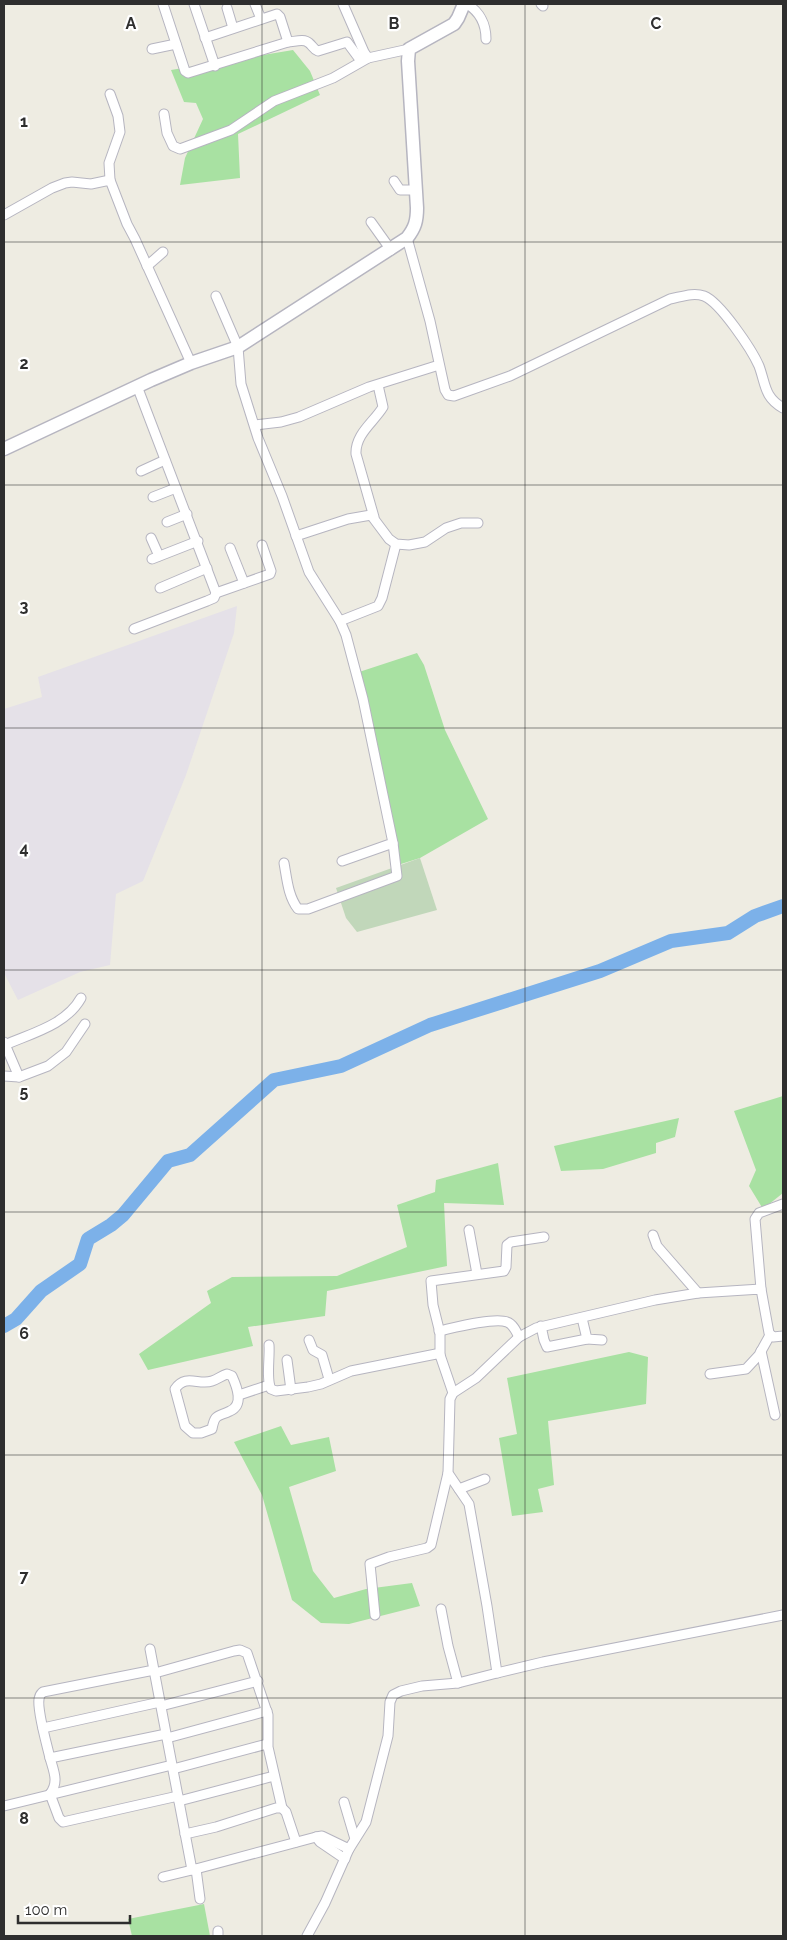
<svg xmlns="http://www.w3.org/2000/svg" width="787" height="1940" font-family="Raleway,sans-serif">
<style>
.industrial{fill:#e5e1e8}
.green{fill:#a8e1a2}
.cemetery{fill:#c1d7ba}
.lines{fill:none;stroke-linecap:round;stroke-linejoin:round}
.river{stroke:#7cb1e9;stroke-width:14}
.street-casing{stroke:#b6b5c0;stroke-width:11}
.secondary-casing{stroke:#b6b5c0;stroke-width:15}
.street{stroke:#fff;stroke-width:9}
.secondary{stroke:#fff;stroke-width:12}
.grid{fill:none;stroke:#2e2e2e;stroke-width:1;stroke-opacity:0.55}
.grid-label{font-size:16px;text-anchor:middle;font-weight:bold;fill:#2e2e2e;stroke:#fff;stroke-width:4.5;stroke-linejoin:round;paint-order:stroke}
</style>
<rect width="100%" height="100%" fill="#eeece2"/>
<polygon class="industrial" points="237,606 234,633 186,775 143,881 116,894 110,965 80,972 18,1000 4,973 4,709 42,697 38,677"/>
<g class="green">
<polygon points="293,50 310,71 320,95 238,134 240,178 180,185 185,158 203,119 196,103 184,102 171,70"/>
<polygon points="417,653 424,665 445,730 488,819 420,858 401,864 374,768 353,674"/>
<polygon points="783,1096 783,1193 763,1209 749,1186 756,1170 734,1111"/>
<polygon points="679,1118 675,1137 656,1143 656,1153 603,1169 561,1171 554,1146"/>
<polygon points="498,1163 504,1205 444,1203 447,1266 327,1291 325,1316 248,1327 253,1346 148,1370 139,1354 211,1303 207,1291 232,1277 337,1276 407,1247 397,1205 435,1192 436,1180"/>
<polygon points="629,1352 648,1357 646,1404 548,1421 554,1485 538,1489 543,1512 512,1516 499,1438 517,1434 507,1378"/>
<polygon points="281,1426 291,1445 329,1437 336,1471 289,1487 313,1571 334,1598 366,1589 412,1583 420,1606 349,1624 321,1623 292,1600 262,1495 234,1442"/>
<polygon points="204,1904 210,1936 132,1936 128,1919"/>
</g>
<polygon class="cemetery" points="420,858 437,910 357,932 346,918 336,888"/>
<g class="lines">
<polyline class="river" points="4,1326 16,1319 41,1291 80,1264 88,1239 111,1225 123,1215 168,1161 190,1155 274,1080 341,1066 430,1025 600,971 671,941 728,933 755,916 783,906"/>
<g class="street-casing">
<g id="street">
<path d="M163,4L185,71L188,73L288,42C294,42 304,38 309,43C313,46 313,49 318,51L347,42L361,61"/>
<polyline points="194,4 215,66"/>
<polyline points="255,4 261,19"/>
<polyline points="343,4 364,52 368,58 409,49"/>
<path d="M467,4C480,12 486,25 486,39"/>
<polyline points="541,4 543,6"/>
<polyline points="227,8 233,28"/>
<polyline points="205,38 277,14 280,17 288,42"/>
<polyline points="152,49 176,44"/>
<polyline points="164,114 167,133 173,146 180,149 231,130 274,101 333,78 368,58"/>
<polyline points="110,180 109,163 120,132 118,116 110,94"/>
<polyline points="394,181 400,190 416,190"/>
<polyline points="4,215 52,188 65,183 72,182 91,184 110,180 127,224 135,239 191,363"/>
<polyline points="371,222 391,250"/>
<path d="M407,238L430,321L445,390L448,395L454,396L510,376L670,299C681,297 693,292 704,296C720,302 752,350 759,366C766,385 764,397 783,408"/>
<polyline points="147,266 163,252"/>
<polyline points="216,296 238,347 241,384 258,438 282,496 309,572 340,621 346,635 363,699 393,843 342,861"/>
<polyline points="255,425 281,422 299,417 369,387 439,365"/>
<polyline points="141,471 165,460"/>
<polyline points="153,497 176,488"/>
<path d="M374,517L356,454C355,434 374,422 383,407L378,385"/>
<polyline points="167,522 187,514"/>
<polyline points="296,536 348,519 371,515 389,539 396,544 409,545 425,542 446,528 461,523 478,523"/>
<polyline points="151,538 159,556"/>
<polyline points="230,548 244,583"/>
<polyline points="152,559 198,541"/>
<polyline points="160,588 207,568"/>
<polyline points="216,593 270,574 271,571 262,545"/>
<polyline points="340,621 378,606 382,598 396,544"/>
<polyline points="134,629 207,601 214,598 216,593 137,386"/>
<path d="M284,863C287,879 288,896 298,909H308L397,876L393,843"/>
<polyline points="4,1042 19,1077"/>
<path d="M5,1045C32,1033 66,1025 81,998"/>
<polyline points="4,1076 19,1077 48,1066 66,1052 85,1024"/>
<polyline points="469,1230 477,1274"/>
<polyline points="653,1235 657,1246 698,1293"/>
<polyline points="761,1289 755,1219 759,1213 783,1204"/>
<polyline points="582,1318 587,1339 602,1340"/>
<polyline points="541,1326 544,1340 547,1347 587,1339"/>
<path d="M439,1331C453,1328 494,1317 507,1322C513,1324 516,1331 519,1337"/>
<polyline points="309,1340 313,1350 322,1355 329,1379"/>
<path d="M269,1345C270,1357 266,1380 271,1389L276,1391L308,1387L321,1384L351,1371L436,1354L440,1355L453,1393"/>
<polyline points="761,1351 775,1415"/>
<polyline points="440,1355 440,1333 433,1305 431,1281 504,1271 506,1267 507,1245 511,1242 544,1237"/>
<polyline points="287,1360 291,1390"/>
<path d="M227,1374L232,1376C237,1387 244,1405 230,1411C218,1417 215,1413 212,1429L201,1433H193L185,1426L175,1389C186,1373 199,1386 212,1381C218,1379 221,1376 227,1374Z"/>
<polyline points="710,1374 746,1369 759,1355 770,1335"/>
<polyline points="239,1395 269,1385"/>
<polyline points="459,1489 485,1479"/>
<polyline points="441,1609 448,1646 458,1683"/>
<polyline points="375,1615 370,1564 389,1557 427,1548 431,1545 448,1473"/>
<polyline points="150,1649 192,1870 316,1837 322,1836 349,1849"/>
<path d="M154,1670L43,1692C40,1695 40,1694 39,1699C37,1711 47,1745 50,1758L166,1734"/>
<polyline points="155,1673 234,1651 240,1650 247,1653 268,1715 268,1747 282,1808"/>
<polyline points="497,1673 543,1662 783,1615"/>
<polyline points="161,1706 258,1681"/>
<polyline points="43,1728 160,1702"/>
<polyline points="167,1738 267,1711"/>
<path d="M50,1758C54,1772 59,1782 50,1794"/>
<polyline points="173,1769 267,1744"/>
<polyline points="50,1794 59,1818 63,1822 178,1796"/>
<polyline points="179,1801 274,1776"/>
<polyline points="344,1802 355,1839"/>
<polyline points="4,1806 172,1765"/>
<polyline points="185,1834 216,1827 276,1808 282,1808 286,1812 296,1842"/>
<polyline points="316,1837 320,1842 345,1859"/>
<polyline points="196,1869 200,1899"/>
<polyline points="163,1877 192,1870"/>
<polyline points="218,1931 218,1936"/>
<polyline points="307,1936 325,1903 349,1849 366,1822 388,1736 390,1702 393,1695 401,1691 422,1686 458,1683 497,1673 487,1606 469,1504 448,1473 450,1399 453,1393 476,1378 519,1337 536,1328 655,1300 698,1293 761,1289 769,1333 773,1337 783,1336"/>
</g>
</g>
<g class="secondary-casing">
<path id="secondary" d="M4,449L151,380L191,363L238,347L407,238C415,228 417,221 417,208L408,61L409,49L454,24L458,18L464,4"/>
</g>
<use href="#street" class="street"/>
<use href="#secondary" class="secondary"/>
</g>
<path class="grid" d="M262,4V1936M525,4V1936M4,242H783M4,485H783M4,728H783M4,970H783M4,1212H783M4,1455H783M4,1698H783"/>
<g class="grid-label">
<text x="131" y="29">A</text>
<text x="394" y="29">B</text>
<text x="656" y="29">C</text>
<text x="24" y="127">1</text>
<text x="24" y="369">2</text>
<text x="24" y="612">3</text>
<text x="24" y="854">4</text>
<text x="24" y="1097">5</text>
<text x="24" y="1339">6</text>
<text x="24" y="1582">7</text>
<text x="24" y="1824">8</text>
</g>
<rect width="787" height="1940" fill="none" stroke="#2e2e2e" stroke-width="10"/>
<path d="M18 1915v8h112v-8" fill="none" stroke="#2e2e2e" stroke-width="2.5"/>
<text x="25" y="1915" font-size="15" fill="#2e2e2e" stroke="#ffffff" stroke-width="4" paint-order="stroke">100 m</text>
</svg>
